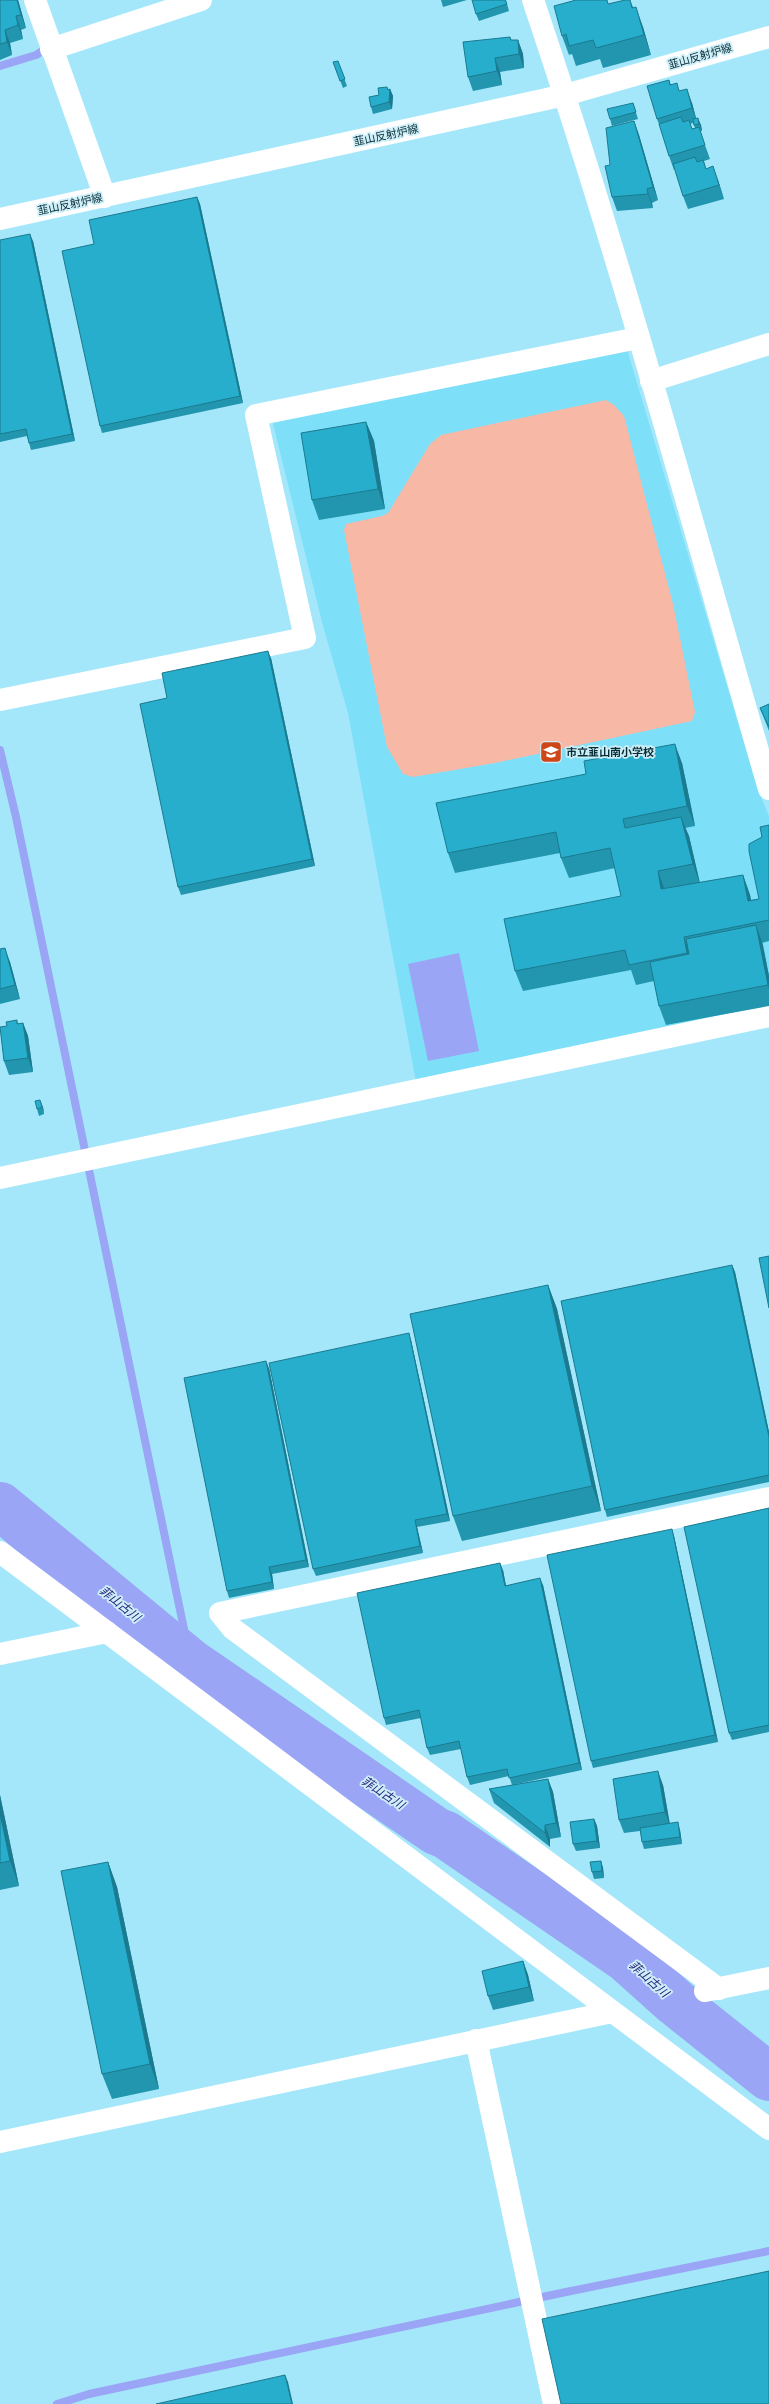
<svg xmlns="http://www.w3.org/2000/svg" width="769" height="2404" font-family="'Asap Condensed','Noto Sans JP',sans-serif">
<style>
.built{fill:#7edff9}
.green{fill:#f7b8a6}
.water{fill:#9aa5f5}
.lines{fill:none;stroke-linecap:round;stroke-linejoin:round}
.stream{stroke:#9aa5f5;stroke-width:8}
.river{stroke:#9aa5f5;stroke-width:48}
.minor{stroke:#fff;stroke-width:22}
.major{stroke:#fff;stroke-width:22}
.wall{fill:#2296af;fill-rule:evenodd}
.shaded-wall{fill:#1b7a8f}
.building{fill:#27aecc;stroke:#1b7a8f}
.labels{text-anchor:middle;stroke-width:3.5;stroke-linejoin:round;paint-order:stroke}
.street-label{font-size:11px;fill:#072d36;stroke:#cfeff8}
.poi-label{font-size:11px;font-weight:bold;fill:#072d36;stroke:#cfeff8;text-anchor:start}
.water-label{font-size:12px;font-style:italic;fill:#27217b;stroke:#cfeff8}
</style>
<rect width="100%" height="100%" fill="#a5e7fa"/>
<polygon class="built" points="627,349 758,790 769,816 769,1009 416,1082 348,713 323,626 272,420"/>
<polygon class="green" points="606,400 614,405 624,416 673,604 695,712 692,721 495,763 413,777 403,774 387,747 344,530 346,524 382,516 388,513 430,444 441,435"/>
<polygon class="water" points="459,953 479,1051 428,1061 408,964"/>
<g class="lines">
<g class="stream">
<polyline points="0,66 36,55 49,47"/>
<polyline points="0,750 16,817 191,1663"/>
<polyline points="57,2404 89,2394 566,2292 769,2251"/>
</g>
<polyline class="river" points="0,1506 191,1663 436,1831 446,1835 627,1959 675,2002 769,2077"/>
<g class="minor">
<polyline points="35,0 105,197"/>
<path d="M533,0C621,260 693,526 769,789"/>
<polyline points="51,49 201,0"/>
<polyline points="651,381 769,344"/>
<polyline points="0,700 305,638 256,415 638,338"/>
<polyline points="0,1178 769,1016"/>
<polyline points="0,1552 769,2129"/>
<polyline points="0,1654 107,1632"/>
<polyline points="719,1989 233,1629 220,1613 769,1498"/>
<polyline points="705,1991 769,1978"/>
<polyline points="476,2040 554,2404"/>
<polyline points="0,2142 612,2012"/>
</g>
<polyline class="major" points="0,219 565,95 769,37"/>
</g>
<g class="wall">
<polygon points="0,0 18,0 26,28 21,30 23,39 10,43 12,55 0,60"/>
<polygon points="441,0 467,0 443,7"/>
<polygon points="506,0 509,11 479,21 476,14"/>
<polygon points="630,0 633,7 643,27 651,55 603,68 600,59 576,66 572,54 569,55 562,36 609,4"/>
<polygon points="518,40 523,54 524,68 500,72 502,85 473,91 468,77"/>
<polygon points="338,61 347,86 343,88 333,62"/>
<path d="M669,80L671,85L680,91L692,103L696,118L701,125L702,131H700L710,159L704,161L706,169L718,180L724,199L688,209L683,196L675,169L674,170L669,156L662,132L657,119ZM693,123L695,128L692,129L690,124Z"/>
<polygon points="390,89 393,96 392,109 373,114 371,107 379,95 388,90"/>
<polygon points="633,103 638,119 612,126 610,119"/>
<polygon points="634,121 639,135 658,200 652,203 653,208 617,211 612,197 610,165"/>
<polygon points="197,197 200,204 243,403 102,433 100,426 94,244"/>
<polygon points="0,240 33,241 75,441 31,450 27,436 0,442"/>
<polygon points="366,422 374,441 385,509 319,520 312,500"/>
<polygon points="271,658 315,866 181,895 178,887 167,698"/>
<polygon points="769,704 769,731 760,708"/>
<polygon points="682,763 695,826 685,828 689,836 700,883 743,875 750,895 751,900 759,899 762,837 769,825 769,941 762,943 769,976 769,1006 666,1025 659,1006 654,981 636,985 631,970 523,991 515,971 621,896 615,868 569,878 561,858 560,853 455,873 448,853"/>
<polygon points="0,949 10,962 20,999 0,1004"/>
<polygon points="17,1020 18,1024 23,1023 28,1036 33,1072 9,1075 4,1061 7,1026"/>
<polygon points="43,1107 44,1114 39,1116 37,1109"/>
<polygon points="732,1265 735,1272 769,1432 769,1482 607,1517 605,1510"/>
<polygon points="548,1285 557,1309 601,1511 462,1541 453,1516"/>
<polygon points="411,1340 450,1521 417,1527 423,1553 316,1576 313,1569"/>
<polygon points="269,1368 309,1567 272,1574 274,1589 229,1598 227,1591"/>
<polygon points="769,1508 769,1732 732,1740 729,1733"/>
<polygon points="674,1536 718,1742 593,1768 591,1761"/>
<polygon points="503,1570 506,1585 543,1585 582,1770 512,1785 509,1776 470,1785 467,1777 461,1749 430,1755 427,1748 421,1718 386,1725 384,1718"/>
<polygon points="548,1779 553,1792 561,1837 550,1839 550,1847 494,1803 489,1789"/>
<polygon points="663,1785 670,1824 680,1830 682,1844 644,1849 642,1842 640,1831 624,1833 619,1820"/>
<polygon points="0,1795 19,1886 0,1890"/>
<polygon points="594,1819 597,1826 600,1848 576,1851 573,1844"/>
<polygon points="601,1861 603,1868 604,1878 594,1879 592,1872"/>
<polygon points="108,1862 117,1887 159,2089 112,2099 102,2074"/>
<polygon points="523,1961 528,1975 534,2001 493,2010 488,1996"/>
</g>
<g class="shaded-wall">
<polygon points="17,0 18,0 26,28 21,15"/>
<polygon points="636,7 643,27 651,55 644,35"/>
<polygon points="16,16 21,30 23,39 18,25"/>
<polygon points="5,30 10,43 12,55 7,42"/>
<polygon points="518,40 523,54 524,68 519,54"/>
<polygon points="495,58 500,72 502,85 497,71"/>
<polygon points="387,87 389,94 390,89 393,96 392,109 389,102"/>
<polygon points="687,89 692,103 697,122 692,108"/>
<polygon points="698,118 701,125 702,131 699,124"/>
<polygon points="634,121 639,135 658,200 653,187"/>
<polygon points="713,166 718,180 724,199 719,185"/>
<polygon points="647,189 652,203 653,208 648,194"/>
<polygon points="197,197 200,204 243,403 240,396"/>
<polygon points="30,234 33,241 75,441 72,434"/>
<polygon points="366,422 374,441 385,509 378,489"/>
<polygon points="268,651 271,658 315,866 312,859"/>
<polygon points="675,744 682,763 695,826 687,806"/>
<polygon points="681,817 689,836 700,884 693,864"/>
<polygon points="658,871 665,891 661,889"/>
<polygon points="743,875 750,895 755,921 748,901"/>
<polygon points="756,925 763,945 769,976 769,989 768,985"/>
<polygon points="684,937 691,957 695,972 687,953"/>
<polygon points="5,948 10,962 20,999 15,985"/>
<polygon points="23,1023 28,1036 33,1072 28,1058"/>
<polygon points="40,1100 43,1107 44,1114"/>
<polygon points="732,1265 735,1272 769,1432 769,1437"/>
<polygon points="548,1285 557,1309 601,1511 592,1486"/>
<polygon points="409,1333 411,1340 450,1521 447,1514"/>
<polygon points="266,1361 269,1368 309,1567 306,1560"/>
<polygon points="415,1520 417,1527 423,1553 420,1546"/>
<polygon points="672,1529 674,1536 718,1742 715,1735"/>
<polygon points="500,1563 503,1570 507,1593 505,1586"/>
<polygon points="269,1567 272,1574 274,1589 272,1582"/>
<polygon points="540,1578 543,1585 582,1770 579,1763"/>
<polygon points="658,1771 663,1785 670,1826 665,1812"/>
<polygon points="548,1779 553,1792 561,1837 556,1823"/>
<polygon points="0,1795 19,1886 10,1861 0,1813"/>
<polygon points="594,1819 597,1826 600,1848 597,1841"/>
<polygon points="678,1822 680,1830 682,1844 680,1837"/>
<polygon points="545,1825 550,1839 550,1847 545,1833"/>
<polygon points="601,1861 603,1868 604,1878 602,1871"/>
<polygon points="108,1862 117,1887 159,2089 150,2064"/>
<polygon points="523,1961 528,1975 534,2001 529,1987"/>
<polygon points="285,2375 288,2382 293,2404 292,2404"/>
</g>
<g class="building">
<polygon points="0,0 17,0 21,15 16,16 18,25 5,30 7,42 0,44"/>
<polygon points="472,0 505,0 507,4 476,14"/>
<polygon points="576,0 607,0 608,4 625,0 630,0 632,8 636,7 644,35 596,48 593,40 569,46 566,34 562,36 554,6"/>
<polygon points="510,37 511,40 518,40 519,54 495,58 497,71 468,77 463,42"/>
<polygon points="338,61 345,79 340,81 333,62"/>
<polygon points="669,80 670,85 677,83 679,91 687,89 692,108 657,119 647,86"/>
<polygon points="387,87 388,90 390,89 389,102 371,107 369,97 379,95 378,88"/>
<polygon points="633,103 636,112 610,119 607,109"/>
<polygon points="681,117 683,122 689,120 692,129 699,127 705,145 669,156 659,124"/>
<polygon points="698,118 699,124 694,125 693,119"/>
<polygon points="634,121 653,187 647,189 648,194 612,197 605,166 610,165 606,128"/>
<polygon points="695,157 697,162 703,160 706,169 713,166 719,185 683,196 673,164"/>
<polygon points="197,197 240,396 100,426 62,251 94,244 89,220"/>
<polygon points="30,234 72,434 29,443 26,429 0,434 0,240"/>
<polygon points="366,422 378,489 312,500 301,433"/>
<polygon points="268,651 312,859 178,887 140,704 167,698 162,673"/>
<polygon points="769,704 769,727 760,708"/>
<polygon points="675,744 687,806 623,819 625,828 681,817 693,864 658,871 661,889 743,875 748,901 759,899 749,851 749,844 762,837 760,827 769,825 769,920 684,937 687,953 629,965 625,950 515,971 504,919 621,896 610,848 561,858 556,832 448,853 436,803 586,774 584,761"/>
<polygon points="756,925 768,985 659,1006 650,962 689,954 686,939"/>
<polygon points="5,948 15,985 0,989 0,949"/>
<polygon points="17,1020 17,1024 23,1023 28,1058 4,1061 0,1027 7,1026 6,1022"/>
<polygon points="40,1100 42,1107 37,1109 35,1101"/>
<polygon points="769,1256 769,1308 759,1258"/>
<polygon points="732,1265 769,1437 769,1475 605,1510 561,1301"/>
<polygon points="548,1285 592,1486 453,1516 410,1314"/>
<polygon points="409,1333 447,1514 415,1520 420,1546 313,1569 269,1363"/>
<polygon points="266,1361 306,1560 269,1567 272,1582 227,1591 184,1378"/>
<polygon points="769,1508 769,1725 729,1733 684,1527"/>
<polygon points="672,1529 715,1735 591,1761 547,1555"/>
<polygon points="500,1563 505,1586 540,1578 579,1763 509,1778 507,1769 467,1777 459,1741 427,1748 419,1710 384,1718 357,1593"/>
<polygon points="658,1771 665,1812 619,1820 613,1779"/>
<polygon points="548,1779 556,1823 545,1825 545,1833 489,1789"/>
<polygon points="0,1813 10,1861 0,1863"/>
<polygon points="594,1819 597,1841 573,1844 570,1822"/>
<polygon points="678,1822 680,1837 642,1842 640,1828"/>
<polygon points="601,1861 602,1871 592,1872 590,1862"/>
<polygon points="108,1862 150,2064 102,2074 61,1871"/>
<polygon points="523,1961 529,1987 488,1996 482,1971"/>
<polygon points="769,2271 769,2404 561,2404 542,2319"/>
<polygon points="285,2375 292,2404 156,2404"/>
</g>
<defs>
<g id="school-square" transform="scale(1.15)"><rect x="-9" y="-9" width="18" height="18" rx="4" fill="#ce4618" stroke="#cfeff8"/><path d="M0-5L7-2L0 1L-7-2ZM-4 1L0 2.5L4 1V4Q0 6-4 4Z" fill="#fff"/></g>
</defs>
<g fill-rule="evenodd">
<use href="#school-square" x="551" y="752"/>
</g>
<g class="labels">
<g class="street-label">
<text transform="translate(700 56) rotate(-16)" y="4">韮山反射炉線</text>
<text transform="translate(386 135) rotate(-12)" y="4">韮山反射炉線</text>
<text transform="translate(70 204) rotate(-12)" y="4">韮山反射炉線</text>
</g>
<g class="poi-label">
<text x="566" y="756">市立韮山南小学校</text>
</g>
<g class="water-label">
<text transform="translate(120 1604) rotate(39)" y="4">菲山古川</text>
<text transform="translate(383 1793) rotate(34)" y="4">菲山古川</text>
<text transform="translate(649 1979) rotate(42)" y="4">菲山古川</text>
</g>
</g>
</svg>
